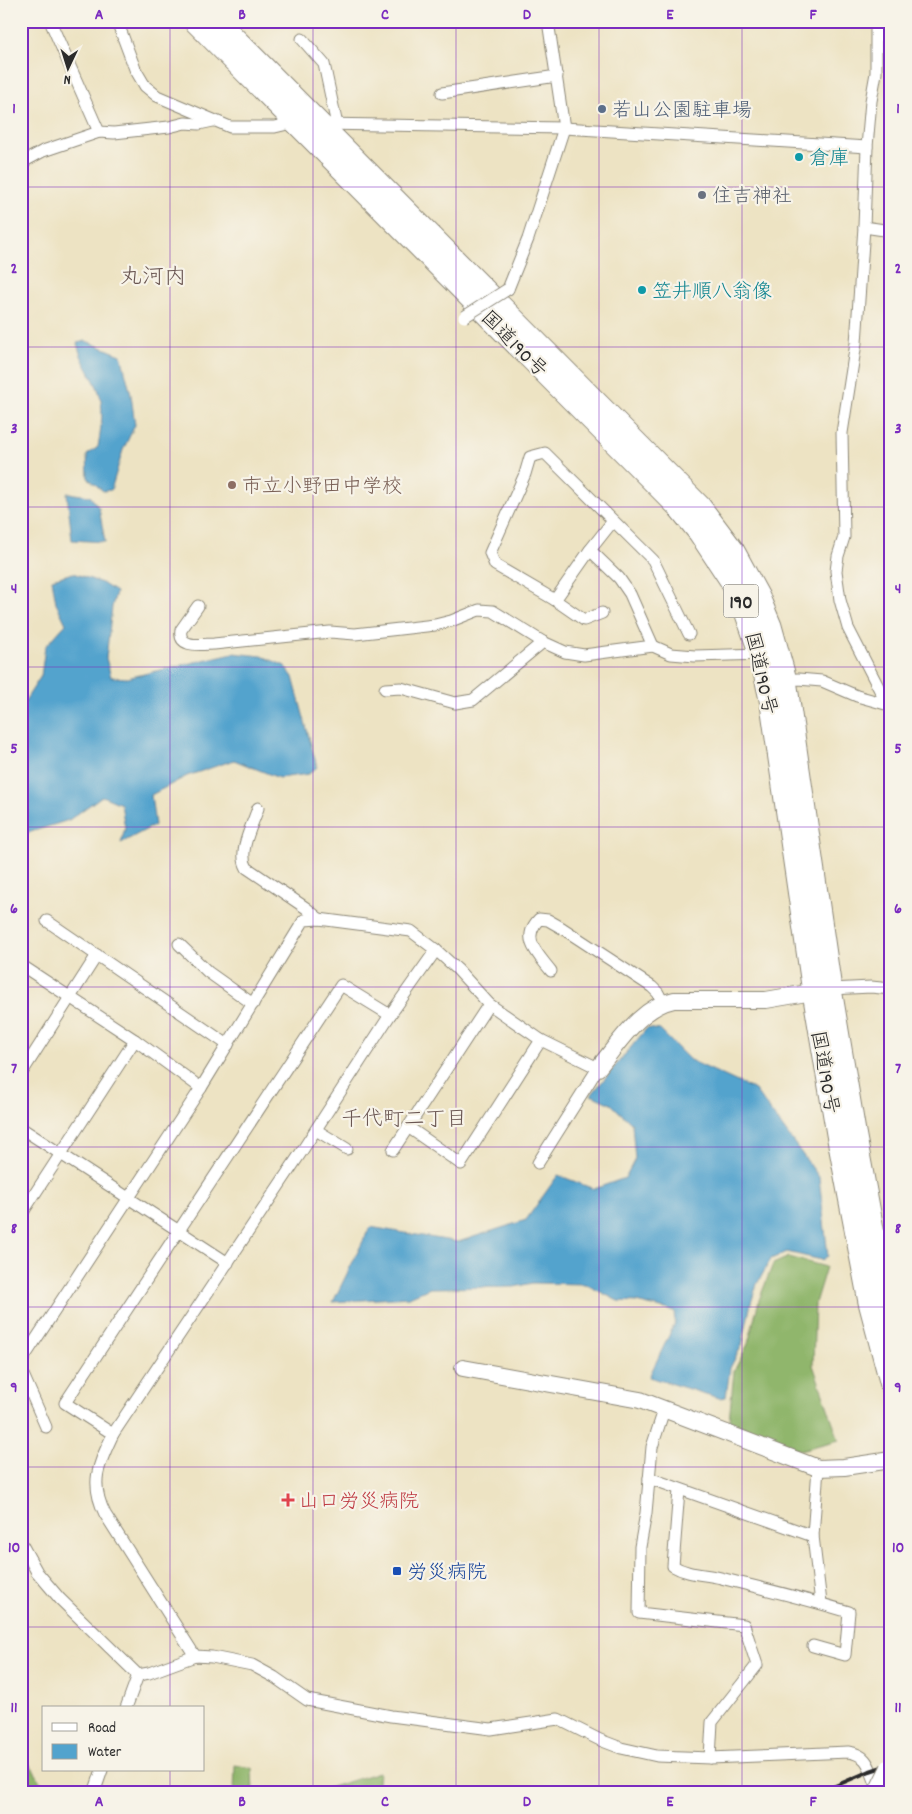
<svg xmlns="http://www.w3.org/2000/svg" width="912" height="1814" font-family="Dekko,'Klee One',sans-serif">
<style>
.forest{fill:#90b66c;stroke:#5e704c}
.water{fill:#52a3cd;stroke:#3e677c}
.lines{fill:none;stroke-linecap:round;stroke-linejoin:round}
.street-casing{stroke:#8c8777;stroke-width:13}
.secondary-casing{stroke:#8c8777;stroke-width:18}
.highway-casing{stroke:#8c8777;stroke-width:23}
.street{stroke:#fff;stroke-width:11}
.secondary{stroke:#fff;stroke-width:16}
.highway{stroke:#fff;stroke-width:21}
.rail{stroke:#2b2b2b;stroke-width:4}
.street-bridge-casing{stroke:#8c8777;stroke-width:13;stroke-linecap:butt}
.highway-bridge-casing{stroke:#8c8777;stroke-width:23;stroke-linecap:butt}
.street-bridge{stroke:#fff;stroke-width:11}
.highway-bridge{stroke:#fff;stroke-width:21}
.grid{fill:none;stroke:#7b2cbf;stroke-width:1;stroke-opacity:0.55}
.service-dot{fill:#5c6f8a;stroke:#f7f3e8;stroke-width:2}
.culture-dot{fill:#0f9aa8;stroke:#f7f3e8;stroke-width:2}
.worship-dot{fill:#6b7280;stroke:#f7f3e8;stroke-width:2}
.education-dot{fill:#8d6e63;stroke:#f7f3e8;stroke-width:2}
.health-dot{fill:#e0444e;stroke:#f7f3e8;stroke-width:2}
.transit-dot{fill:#1a4fb4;stroke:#f7f3e8;stroke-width:2}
.labels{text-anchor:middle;stroke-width:4.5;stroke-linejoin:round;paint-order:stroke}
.shield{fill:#f7f3e8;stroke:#686764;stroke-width:1}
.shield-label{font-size:19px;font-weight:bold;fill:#2b2b2b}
.service-label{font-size:20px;fill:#4e5e75;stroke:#f7f3e8;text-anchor:start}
.culture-label{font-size:20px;fill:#0d838f;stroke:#f7f3e8;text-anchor:start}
.worship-label{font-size:20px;fill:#5b616d;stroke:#f7f3e8;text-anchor:start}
.street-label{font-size:20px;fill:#2b2b2b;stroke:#f7f3e8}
.education-label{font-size:20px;fill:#785e54;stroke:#f7f3e8;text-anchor:start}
.health-label{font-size:20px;fill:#be3a42;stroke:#f7f3e8;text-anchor:start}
.transit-label{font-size:20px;fill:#164399;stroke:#f7f3e8;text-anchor:start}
.neighbourhood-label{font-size:21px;fill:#6a5652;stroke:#f7f3e8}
.quarter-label{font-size:22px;fill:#6a5652;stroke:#f7f3e8}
.neatline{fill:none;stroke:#7b2cbf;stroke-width:2}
.grid-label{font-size:16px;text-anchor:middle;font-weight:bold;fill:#7b2cbf}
</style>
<rect width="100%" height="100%" fill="#f7f3e8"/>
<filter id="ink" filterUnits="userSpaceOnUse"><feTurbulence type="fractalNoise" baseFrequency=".02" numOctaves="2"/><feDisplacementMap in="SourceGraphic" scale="10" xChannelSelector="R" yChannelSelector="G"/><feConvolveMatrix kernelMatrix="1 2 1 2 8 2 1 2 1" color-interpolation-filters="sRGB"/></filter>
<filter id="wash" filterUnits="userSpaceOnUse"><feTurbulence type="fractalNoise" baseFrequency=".0096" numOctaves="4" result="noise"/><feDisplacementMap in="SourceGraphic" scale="20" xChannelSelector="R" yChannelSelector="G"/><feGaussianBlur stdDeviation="1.12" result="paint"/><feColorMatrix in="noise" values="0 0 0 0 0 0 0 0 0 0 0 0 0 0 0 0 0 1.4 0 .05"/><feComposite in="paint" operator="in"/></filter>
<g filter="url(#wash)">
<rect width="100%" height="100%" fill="#ede3c3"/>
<g class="forest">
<polygon points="789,1257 826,1267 815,1303 813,1365 839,1440 800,1450 729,1421 734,1371 748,1344 759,1300 773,1264"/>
<polygon points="21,1752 47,1790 49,1793 21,1793"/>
<polygon points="235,1765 252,1768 253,1793 234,1793"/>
<polygon points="379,1772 377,1793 312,1793"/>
</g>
<g class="water">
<path d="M86,341L121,355L131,395L135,425L123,450L111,490L103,491L88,478L87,455L98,447C101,428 105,408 98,389C91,373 81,361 77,343Z"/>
<polygon points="67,493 90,496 99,508 105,542 72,540"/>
<polygon points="73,573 102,583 116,592 112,607 106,658 111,677 127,678 233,653 262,656 285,666 293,677 317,767 309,774 279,778 234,760 187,776 151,795 155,825 121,843 125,828 121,804 102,796 69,820 21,835 21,707 41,676 45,647 66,624 56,603 52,579"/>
<polygon points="647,1028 660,1030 690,1060 755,1090 819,1177 828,1256 822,1260 787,1252 771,1259 757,1284 751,1303 742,1345 730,1368 726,1397 719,1398 649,1377 675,1323 674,1311 636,1302 618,1301 585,1284 532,1283 514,1287 430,1288 409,1297 333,1302 370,1227 458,1242 526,1220 558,1175 594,1189 625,1178 635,1159 632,1124 611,1104 591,1095"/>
</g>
</g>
<g filter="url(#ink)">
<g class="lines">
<g class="street-casing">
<g id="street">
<polyline points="50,21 99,132"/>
<polyline points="117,21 135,69 145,86 157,96 230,127 275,127 296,122"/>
<polyline points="876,21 876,73 871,101 867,147 864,227 856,343 842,433 844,537 838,556 836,571 840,600 848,628 887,704"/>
<polyline points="302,39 324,64 337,125"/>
<polyline points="442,93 557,76"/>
<polyline points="322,124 564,128 867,147"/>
<polyline points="21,163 43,151 99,132 114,133 169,127 185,123 199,124 213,121"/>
<polyline points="864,227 891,231"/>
<polyline points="508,289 528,239 564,128 548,21"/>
<polyline points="590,550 619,578 630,594 653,646"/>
<polyline points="555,600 590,550 613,521"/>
<path d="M198,606L181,630C178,649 202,644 214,644L330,632L355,634L435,625L451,621L479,610L493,611L543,642L565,652L584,655L653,646L671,654L695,656L763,654"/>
<polyline points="602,613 584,620 555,600 495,565 490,553 525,474 530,457 545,453 653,560 689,634"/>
<polyline points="786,680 798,679 822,681 857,696 889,705"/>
<polyline points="385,689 401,688 455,703 473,700 543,642"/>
<path d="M258,808C253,824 237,852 247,868L306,908L319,919"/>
<polyline points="47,921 228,1045"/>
<polyline points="179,944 208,972 253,1004"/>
<polyline points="21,965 135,1040 201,1088"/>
<path d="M551,971C538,954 520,939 539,919L548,920L562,928L652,987L658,993L663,1003"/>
<polyline points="831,989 871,987 891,989"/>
<polyline points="21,1074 97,955"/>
<polyline points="408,1127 461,1164 541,1040"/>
<polyline points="21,1128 228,1263"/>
<polyline points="316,1130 347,1149"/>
<polyline points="393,1150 489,1004"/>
<polyline points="21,1215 135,1040"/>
<polyline points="21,1362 201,1088 304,920 319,919 411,931 436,950 457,969 489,1004 541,1040 598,1068 538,1163"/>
<polyline points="21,1370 46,1427"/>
<polyline points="664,1410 652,1447 646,1513 640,1547 639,1613 744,1625 757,1665 712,1722 710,1758"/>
<polyline points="113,1434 65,1403 341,985 390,1015"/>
<polyline points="818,1468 813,1536 821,1603"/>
<polyline points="649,1478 813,1536"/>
<path d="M679,1490L673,1566C688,1575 705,1574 721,1578C764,1589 807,1599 849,1612L845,1655L813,1646"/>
<polyline points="21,1543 37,1572 60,1599 138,1675"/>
<path d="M195,1656L105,1514C89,1482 99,1464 113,1434L300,1154L390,1015L436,950"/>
<path d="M138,1675L149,1673L195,1656L212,1657L252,1665L274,1677L307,1700L391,1716L491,1729L558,1719L600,1740L621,1748L657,1756L710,1758L848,1752C870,1755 869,1769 878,1788"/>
<polyline points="126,1708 138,1675"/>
<polyline points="94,1793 102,1770"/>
</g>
</g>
<g class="secondary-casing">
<g id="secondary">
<path d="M598,1068C619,1043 640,1007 674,1000H766L824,990"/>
<polyline points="463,1368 640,1400 818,1468 844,1467 891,1460"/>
</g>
</g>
<g class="highway-casing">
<g id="highway">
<polyline points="194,21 678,507 699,533 730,580 742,603 760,654 771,704 813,992 837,1134 869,1302 891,1385"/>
<polyline points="218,21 700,506 734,551 759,597 771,626 786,680 831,989 855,1132 891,1326"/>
</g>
</g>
<use href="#street" class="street"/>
<use href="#secondary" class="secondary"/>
<use href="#highway" class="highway"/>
<polyline class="rail" points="819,1793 870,1771 891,1764"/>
<g class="street-bridge-casing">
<polyline id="street-bridge" points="464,317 508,289"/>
</g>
<g class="highway-bridge-casing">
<polyline id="highway-bridge" points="879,1793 891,1769"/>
</g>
<use href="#street-bridge" class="street-bridge"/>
<use href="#highway-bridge" class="highway-bridge"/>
</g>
</g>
<path class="grid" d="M170,21V1708M313,21V1793M456,21V1793M599,21V1793M742,21V1793M21,187H891M21,347H891M21,507H891M21,667H891M21,827H891M21,987H891M21,1147H891M21,1307H891M21,1467H891M21,1627H891M170,1770V1793"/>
<circle class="service-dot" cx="602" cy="109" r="5"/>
<g class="culture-dot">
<circle cx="799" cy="157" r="5"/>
<circle cx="642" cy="290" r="5"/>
</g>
<circle class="worship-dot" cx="702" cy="195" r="5"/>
<circle class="education-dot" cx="232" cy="485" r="5"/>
<path class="health-dot" d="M285.5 1492.5h5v5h5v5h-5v5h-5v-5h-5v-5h5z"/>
<rect class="transit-dot" x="392" y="1566" width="10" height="10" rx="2.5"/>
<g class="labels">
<rect class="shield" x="723.5" y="584.5" width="35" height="33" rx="4"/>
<g class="shield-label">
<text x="741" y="608">190</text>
</g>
<g class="service-label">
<text x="612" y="116">若山公園駐車場</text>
</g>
<g class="culture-label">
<text x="809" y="164">倉庫</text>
<text x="652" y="297">笠井順八翁像</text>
</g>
<g class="worship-label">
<text x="712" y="202">住吉神社</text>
</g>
<g class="street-label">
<text transform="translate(515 343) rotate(45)" y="7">国道190号</text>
<text transform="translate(762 673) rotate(77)" y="7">国道190号</text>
<text transform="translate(826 1072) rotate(80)" y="7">国道190号</text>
</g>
<g class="education-label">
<text x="242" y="492">市立小野田中学校</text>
</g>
<g class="health-label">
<text x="299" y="1507">山口労災病院</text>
</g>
<g class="transit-label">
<text x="407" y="1578">労災病院</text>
</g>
<g class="neighbourhood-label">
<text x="404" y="1125">千代町二丁目</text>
</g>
<g class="quarter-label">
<text x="153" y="283">丸河内</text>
</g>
</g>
<rect width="912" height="1814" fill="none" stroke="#f7f3e8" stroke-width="55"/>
<rect x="42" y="1706" width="162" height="65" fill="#f7f3e8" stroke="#a5a39c"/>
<rect x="52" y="1723" width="25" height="8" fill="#ffffff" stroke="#a5a39c"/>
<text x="88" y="1732" font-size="15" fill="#2b2b2b">Road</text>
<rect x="52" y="1744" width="25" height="15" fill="#52a3cd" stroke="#a5a39c"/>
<text x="88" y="1756" font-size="15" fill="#2b2b2b">Water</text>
<g transform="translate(68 68) rotate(184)" stroke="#f7f3e8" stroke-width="4" paint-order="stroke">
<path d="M0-4L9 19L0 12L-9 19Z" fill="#2b2b2b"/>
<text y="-8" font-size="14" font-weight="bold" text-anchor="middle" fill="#2b2b2b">N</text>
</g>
<rect x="28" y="28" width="856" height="1758" class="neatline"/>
<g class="grid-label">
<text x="99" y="19">A</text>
<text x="242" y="19">B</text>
<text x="385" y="19">C</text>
<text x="527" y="19">D</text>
<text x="670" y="19">E</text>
<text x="813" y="19">F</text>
<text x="14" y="113">1</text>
<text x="898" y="113">1</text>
<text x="14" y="273">2</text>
<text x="898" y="273">2</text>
<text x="14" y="433">3</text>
<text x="898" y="433">3</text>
<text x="14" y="593">4</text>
<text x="898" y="593">4</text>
<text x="14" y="753">5</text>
<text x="898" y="753">5</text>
<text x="14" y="913">6</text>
<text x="898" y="913">6</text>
<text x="14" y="1073">7</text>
<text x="898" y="1073">7</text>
<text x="14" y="1233">8</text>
<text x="898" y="1233">8</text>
<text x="14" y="1392">9</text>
<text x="898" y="1392">9</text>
<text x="14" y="1552">10</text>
<text x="898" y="1552">10</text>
<text x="14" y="1712">11</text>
<text x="898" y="1712">11</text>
<text x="99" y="1806">A</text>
<text x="242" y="1806">B</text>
<text x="385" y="1806">C</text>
<text x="527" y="1806">D</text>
<text x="670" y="1806">E</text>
<text x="813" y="1806">F</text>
</g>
</svg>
